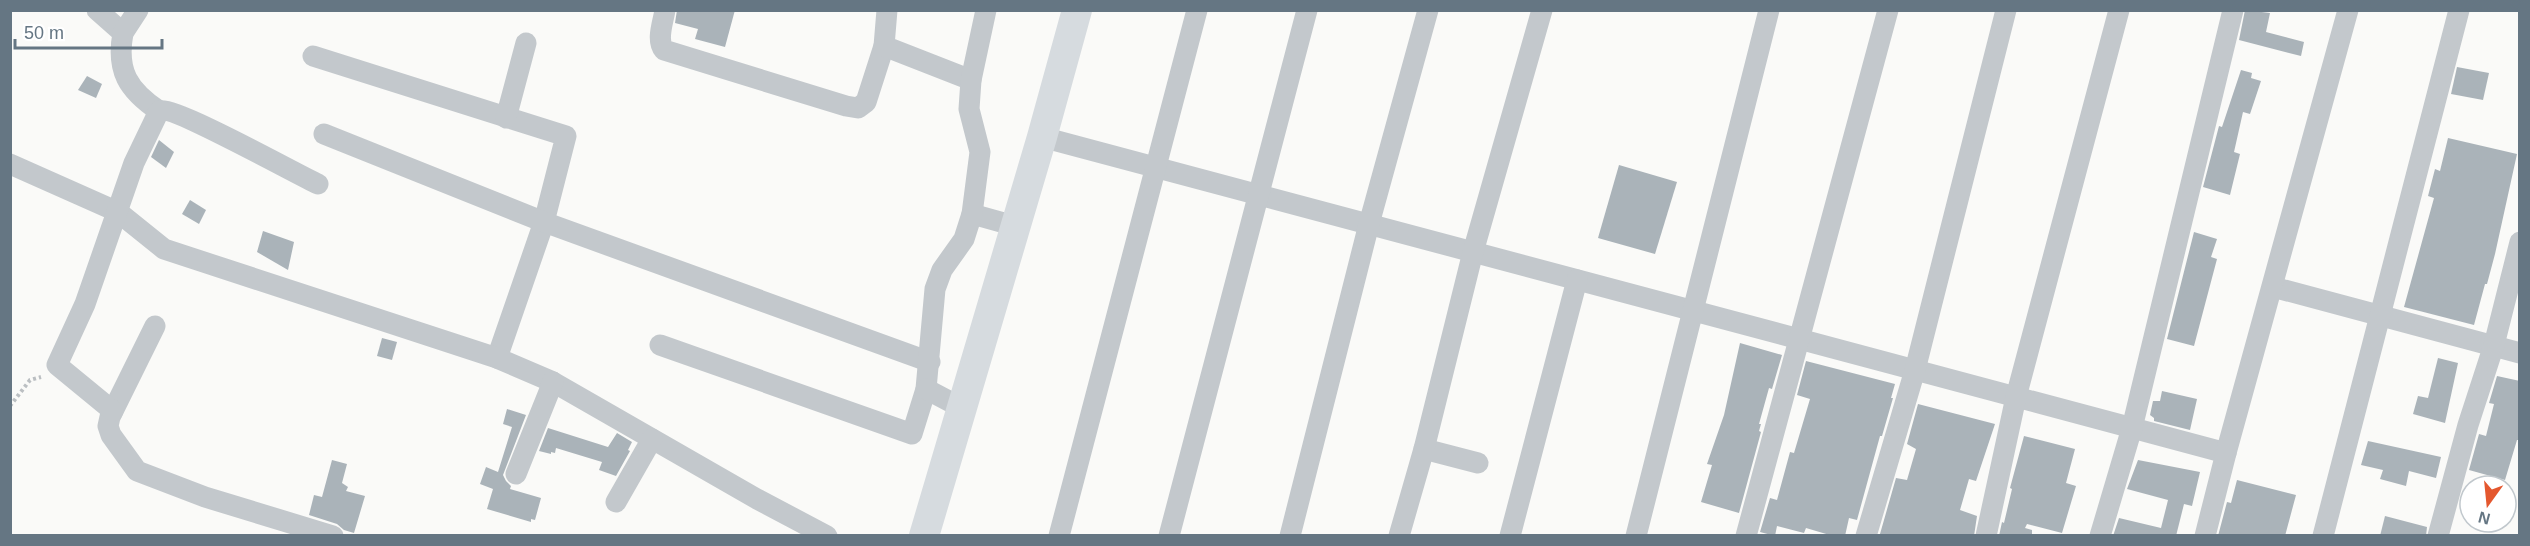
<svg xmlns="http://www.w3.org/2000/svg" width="2530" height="546" font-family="Arial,sans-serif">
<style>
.building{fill:#aab3b9}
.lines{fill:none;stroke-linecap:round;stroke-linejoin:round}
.path{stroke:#bbbfc2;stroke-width:4;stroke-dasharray:3 3;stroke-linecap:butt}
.street{stroke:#c3c8cc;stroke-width:21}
.secondary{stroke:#d6dbdf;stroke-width:30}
</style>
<rect width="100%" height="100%" fill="#fafaf8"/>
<g class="building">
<polygon points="677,10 735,10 725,47 695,39 698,29 675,23"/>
<polygon points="2245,10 2270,13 2266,32 2304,42 2301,56 2239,40"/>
<polygon points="2457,67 2489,73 2483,100 2451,94"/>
<polygon points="2241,70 2252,73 2251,78 2261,81 2250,114 2243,112 2234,152 2240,154 2230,195 2203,187 2219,126 2222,127"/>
<polygon points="87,76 102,84 96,98 78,90"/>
<polygon points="2448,138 2517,154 2495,254 2487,284 2485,284 2474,325 2404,307 2434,198 2428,196 2435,169 2440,171"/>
<polygon points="159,140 174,152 166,168 151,157"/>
<polygon points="1619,165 1677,182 1655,254 1598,238"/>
<polygon points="190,200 206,210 199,224 182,214"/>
<polygon points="263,231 294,242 288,270 257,252"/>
<polygon points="2194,232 2217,239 2211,257 2217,259 2194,346 2167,339"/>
<polygon points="382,338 397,342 392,360 377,356"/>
<polygon points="1740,343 1782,355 1772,389 1769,388 1759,424 1761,424 1759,431 1761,432 1739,513 1701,502 1712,465 1707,464 1724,415"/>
<polygon points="2438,358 2458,363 2445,423 2413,414 2418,396 2428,398"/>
<polygon points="1806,361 1895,384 1891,398 1893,398 1882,436 1880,436 1857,520 1849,518 1845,536 1833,536 1806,528 1804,533 1777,526 1775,536 1760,532 1770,498 1777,500 1790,452 1794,453 1810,399 1797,395"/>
<polygon points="2497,376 2520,381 2520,440 2517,440 2505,480 2469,470 2479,434 2486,436 2494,404 2489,403"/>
<polygon points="2162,391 2197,399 2190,430 2154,421 2154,418 2150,415 2153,401 2160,401"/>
<polygon points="1918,404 1995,424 1976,481 1969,479 1960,510 1977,516 1974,536 1880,534 1896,478 1907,480 1916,449 1907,444"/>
<polygon points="507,409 526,415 503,475 506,481 511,486 510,489 541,498 535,520 531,519 531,522 487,509 493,489 480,484 486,467 498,472 512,427 503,424"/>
<polygon points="548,428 608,447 617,433 632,442 628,450 630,451 616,476 599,470 602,462 556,448 555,453 551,452 551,454 539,451"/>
<polygon points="2024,436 2075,449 2066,483 2076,486 2062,533 2027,524 2025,528 2032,530 2032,536 1999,536 2002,522 2004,523 2012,489 2010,488"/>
<polygon points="2368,441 2441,457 2436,478 2409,471 2406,486 2380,479 2383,470 2361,465"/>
<polygon points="332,460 347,464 342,483 348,487 346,491 365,496 354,533 344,530 337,524 309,515 314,495 322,497"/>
<polygon points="2138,460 2200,472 2192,506 2184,504 2176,536 2113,536 2119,518 2161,528 2168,500 2127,489"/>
<polygon points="2237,480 2296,495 2285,536 2218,536 2227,502 2231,503"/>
<polygon points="2385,516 2427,527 2426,536 2380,536"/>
</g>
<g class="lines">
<polyline class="path" points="10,406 30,380 41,377"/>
<g class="street">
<path d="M97,10L123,33C116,71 128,90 159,111"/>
<path d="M665,10C663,23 656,40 664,50L846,106L858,108L866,102L884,46"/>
<polyline points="887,10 884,46 971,80"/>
<polyline points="123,33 138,10"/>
<polyline points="313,56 566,136 544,222 497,358"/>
<polyline points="506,118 526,43"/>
<polyline points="324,134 544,222 930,362"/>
<polyline points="1042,137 2226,453"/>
<polyline points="10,164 118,212 164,249 497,358 553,382 757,499 827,536"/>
<polyline points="972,214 1015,226"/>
<polyline points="2273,287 2520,353"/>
<polyline points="155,326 110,417 108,426 111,435 137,471 205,497 333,536"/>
<polyline points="660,345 912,434 926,389 935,289 942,270 964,239 972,214 980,152 969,109 971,80 986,10"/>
<polyline points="926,389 962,408"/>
<path d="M113,411L57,365L85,304L134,163L159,111C173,105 296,174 318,184"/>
<polyline points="1424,449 1478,463"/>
<polyline points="516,474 553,382"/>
<polyline points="616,502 652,439"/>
<polyline points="1059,536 1197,10"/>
<polyline points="1169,536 1307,10"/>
<polyline points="1290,536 1369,224 1428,10"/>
<polyline points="1399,536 1424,449 1473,252 1542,10"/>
<polyline points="1510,536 1577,280"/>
<polyline points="1636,536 1769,10"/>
<polyline points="1746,536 1888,10"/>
<polyline points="1866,536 1915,370 2006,10"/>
<polyline points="1986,536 2016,397 2119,10"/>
<polyline points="2100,536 2132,428 2233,10"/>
<polyline points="2205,536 2226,453 2348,10"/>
<polyline points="2323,536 2459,10"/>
<polyline points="2438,536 2468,425 2494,345 2520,242"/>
</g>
<polyline class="secondary" points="924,536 1042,137 1077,10"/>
</g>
<rect width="2530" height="546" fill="none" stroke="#657683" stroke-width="24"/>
<g transform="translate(2488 504) rotate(195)"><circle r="28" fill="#ffffff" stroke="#c1c8cd" stroke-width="1.5"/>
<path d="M0-4.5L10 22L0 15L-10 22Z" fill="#e4572e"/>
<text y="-9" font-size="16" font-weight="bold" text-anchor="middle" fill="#657683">N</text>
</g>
<path d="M15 39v9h147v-9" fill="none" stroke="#657683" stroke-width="3"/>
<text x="24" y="39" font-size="18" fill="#657683" stroke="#ffffff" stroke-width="4.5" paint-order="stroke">50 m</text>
</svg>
